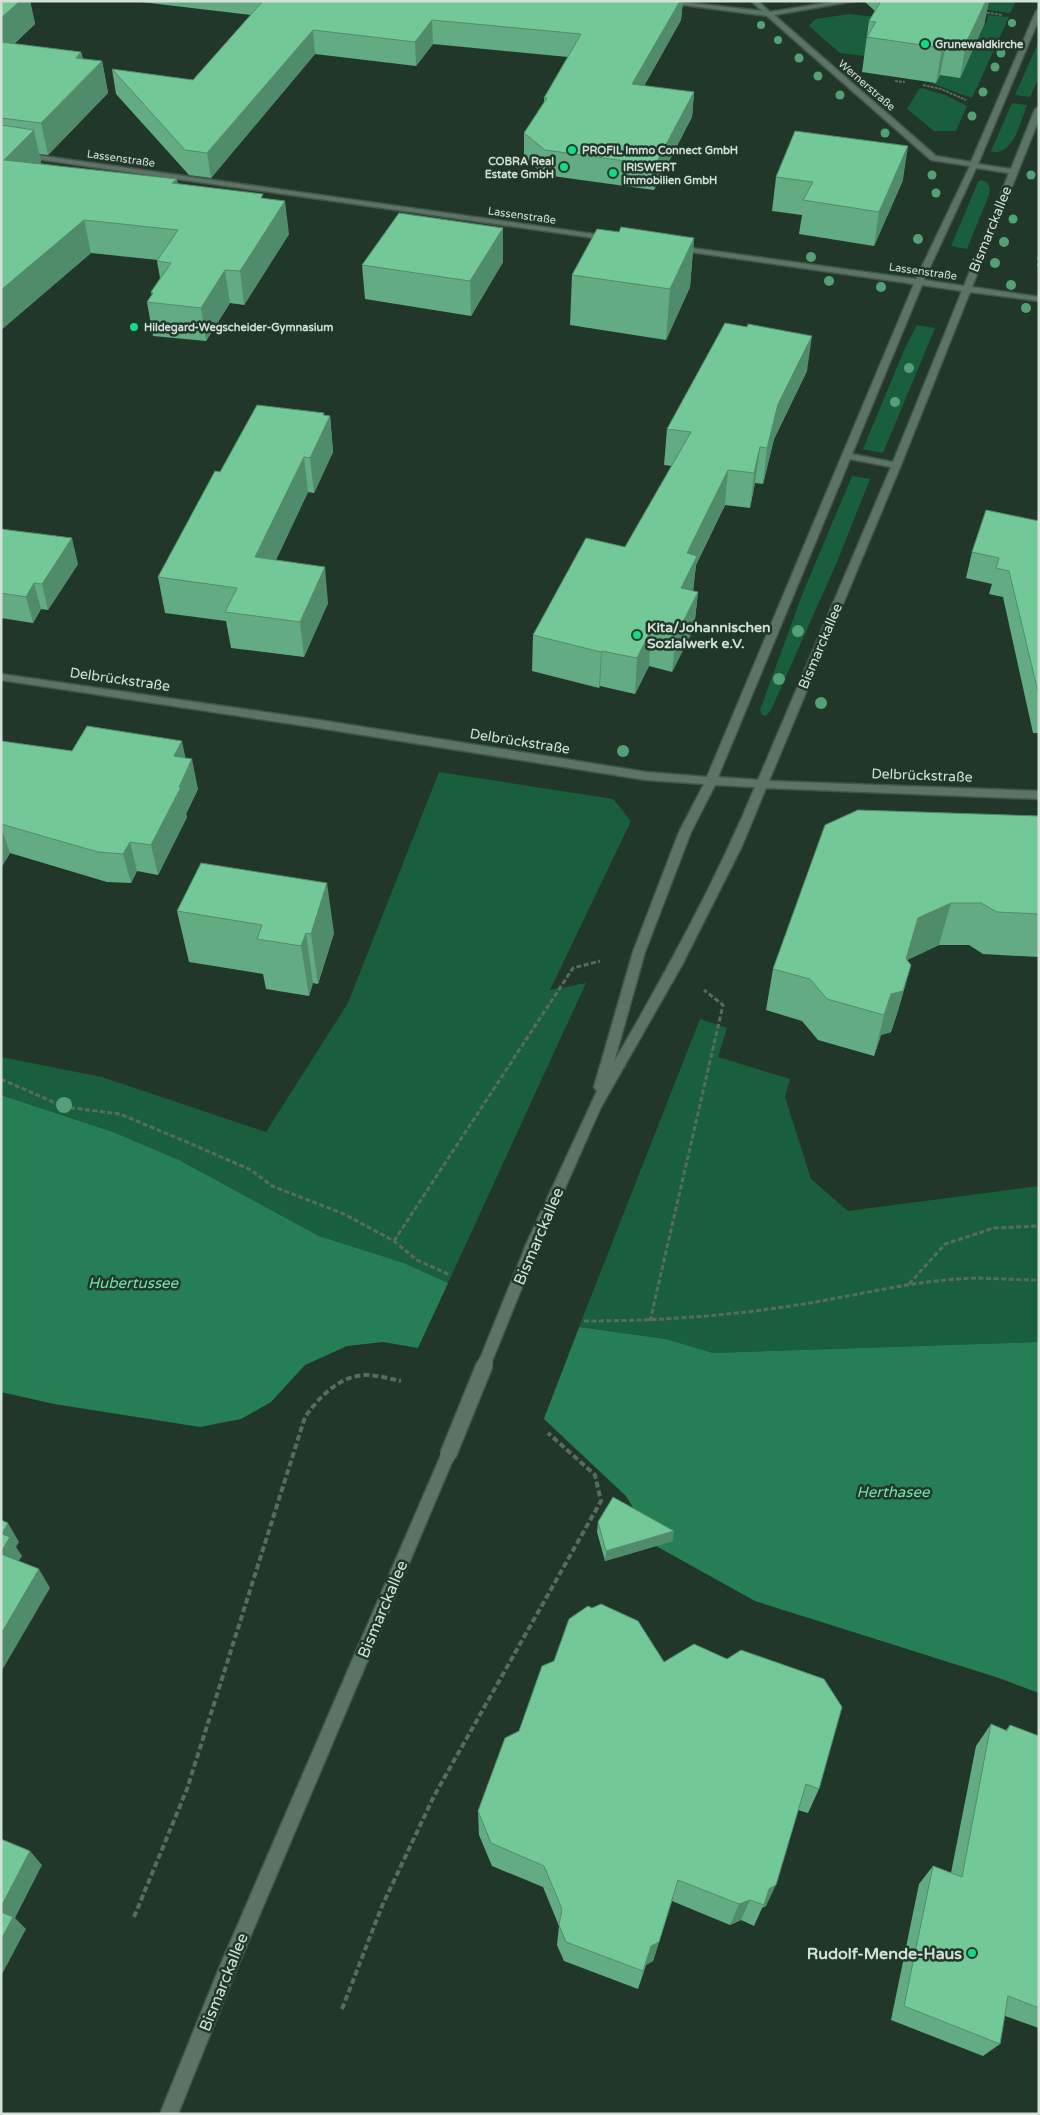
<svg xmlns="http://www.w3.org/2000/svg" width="1040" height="2115" font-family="'Varela Round',sans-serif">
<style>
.green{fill:#195f3d}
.water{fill:#267f54}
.pier{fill:#21372a}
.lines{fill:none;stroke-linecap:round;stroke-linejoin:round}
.minor-casing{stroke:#415549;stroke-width:3}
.path-far2{stroke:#586b5f;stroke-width:2;stroke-dasharray:3 1;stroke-linecap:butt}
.path-far1{stroke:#586b5f;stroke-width:3;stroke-dasharray:5 2.5;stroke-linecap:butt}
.path{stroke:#586b5f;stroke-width:4;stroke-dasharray:6 3;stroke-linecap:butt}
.minor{fill:#5b7465;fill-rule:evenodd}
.minor-bridge-far1-casing{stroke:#415549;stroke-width:15;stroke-linecap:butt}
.minor-bridge-casing{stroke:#415549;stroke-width:19;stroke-linecap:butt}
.minor-bridge-far1{stroke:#5b7465;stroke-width:12}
.minor-bridge{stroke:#5b7465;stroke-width:16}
.tree{fill:#56a077}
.wall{fill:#63ac83}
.shaded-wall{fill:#508c6a}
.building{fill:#73c898;stroke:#508c6a}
.poi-dot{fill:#14d989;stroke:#21372a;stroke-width:2}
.labels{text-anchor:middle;stroke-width:5;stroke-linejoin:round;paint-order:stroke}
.far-poi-label{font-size:11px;font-weight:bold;fill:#d3e1d8;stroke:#21372a;text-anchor:start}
.far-street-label{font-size:11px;fill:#d3e1d8;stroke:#21372a}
.street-label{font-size:14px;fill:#d3e1d8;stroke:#21372a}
.poi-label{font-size:14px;font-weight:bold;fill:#d3e1d8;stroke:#21372a;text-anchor:start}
.water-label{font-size:15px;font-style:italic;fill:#73e6a8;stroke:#21372a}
.near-street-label{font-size:16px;fill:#d3e1d8;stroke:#21372a}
.near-poi-label{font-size:16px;font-weight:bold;fill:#d3e1d8;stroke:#21372a;text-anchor:end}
</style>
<rect width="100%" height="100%" fill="#21372a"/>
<g class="green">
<polygon points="962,1 1016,1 1010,13 973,8"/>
<polygon points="850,14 891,19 864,56 840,53 809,26 815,19"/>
<polygon points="987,15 1009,17 972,98 928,82 936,83 940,75 960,77 988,18"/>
<polygon points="1039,41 1039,77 1030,97 1015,95"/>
<polygon points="922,88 945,95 967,106 956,131 934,131 907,109 919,89"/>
<path d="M1012,103L1027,105C1021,120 1014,155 993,152L991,151Z"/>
<polygon points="981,180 987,182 990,189 989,195 967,249 951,246 978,182"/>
<polygon points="917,325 935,328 883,453 863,449 905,348"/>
<polygon points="852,476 870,479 837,562 771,710 766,716 762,715 760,710 802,595"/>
<polygon points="439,772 613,799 631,821 550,990 586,983 448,1283 404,1263 319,1236 179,1160 113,1132 1,1095 1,1057 102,1077 266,1132 348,1003"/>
<polygon points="700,1019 727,1028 718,1057 790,1079 785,1097 811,1179 848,1211 1039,1186 1039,1342 713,1353 666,1339 579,1327"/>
</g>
<polygon class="water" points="1,1095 113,1132 179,1160 319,1236 404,1263 448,1283 579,1327 666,1339 713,1353 1039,1342 1039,1693 999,1678 755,1601 656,1546 626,1496 544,1419 418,1348 383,1342 347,1346 305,1365 271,1402 241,1419 200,1427 54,1404 1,1392"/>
<polygon class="pier" points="449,1281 580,1325 543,1421 417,1350"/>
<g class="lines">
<g class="minor-casing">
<g id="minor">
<path d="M652,1H674L762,11L751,1H758L770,12L838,1H855L774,15L936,156L971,162L1036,11L1039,9V19L978,164L1011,169L1035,109L1039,107V119L972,287L1039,297V301L970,292L901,465L769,781L1039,791V799L766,788L742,846L682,965L601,1107L538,1249L536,1253L531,1255L526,1253L524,1249L597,1091L594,1087L633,952L679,832L704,784L646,780L319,728L1,680V674L319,720L646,772L707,777L914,284L677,250L673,248L677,246L916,279L970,166L931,160L767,16ZM976,168L1009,173L964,286L924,280ZM922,285L962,291L893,462L852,454ZM850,459L891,467L758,780L718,777ZM715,785L755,787C715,883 666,972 614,1062L645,952L691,832Z"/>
<polygon points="1,150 608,236 612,238 608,240 1,154"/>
<polygon points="448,1448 453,1450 455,1455 234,1975 178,2114 160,2114 220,1966 441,1455 443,1450"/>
</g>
</g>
<g class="path-far2">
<polyline points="983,12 1002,15"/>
<polyline points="895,81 905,82"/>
<polyline points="923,85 941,89 966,100"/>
</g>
<g class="path-far1">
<polyline points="1,1079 65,1107 120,1114 201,1148 251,1170 272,1186 344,1214 394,1241 417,1260 450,1275"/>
<polyline points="394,1241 573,968 600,961"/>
<polyline points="909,1284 945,1244 994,1228 1039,1226"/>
<path d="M584,1321C657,1321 730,1316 803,1304C854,1296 904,1283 956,1279C983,1277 1012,1280 1039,1280"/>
<polyline points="650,1321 723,1005 704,990"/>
</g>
<g class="path">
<path d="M134,1917L187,1789L305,1417C320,1396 341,1374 369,1375C380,1376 391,1379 401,1381"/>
<polyline points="342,2009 382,1906 434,1796 601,1501 595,1475 548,1433"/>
</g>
<use href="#minor" class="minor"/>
<g class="minor-bridge-far1-casing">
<polyline id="minor-bridge-far1" points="484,1365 531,1249"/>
</g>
<g class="minor-bridge-casing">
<polyline id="minor-bridge" points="448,1455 485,1364"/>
</g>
<use href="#minor-bridge-far1" class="minor-bridge-far1"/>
<use href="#minor-bridge" class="minor-bridge"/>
</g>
<g class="tree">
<circle cx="1012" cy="23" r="4"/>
<circle cx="761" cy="25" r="4"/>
<circle cx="778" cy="40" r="4"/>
<circle cx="1001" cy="53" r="4.5"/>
<circle cx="799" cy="58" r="4.5"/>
<circle cx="995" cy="67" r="4.5"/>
<circle cx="818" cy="76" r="4.5"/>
<circle cx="983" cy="92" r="4.5"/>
<circle cx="840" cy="95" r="4.5"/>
<circle cx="972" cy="116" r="4.5"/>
<circle cx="885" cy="133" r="4.5"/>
<circle cx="932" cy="175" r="4.5"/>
<circle cx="1031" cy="175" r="4.5"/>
<circle cx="936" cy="193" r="4.5"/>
<circle cx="1013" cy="219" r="4.5"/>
<circle cx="918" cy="239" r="5"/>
<circle cx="1004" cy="242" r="5"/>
<circle cx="811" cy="257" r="5"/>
<circle cx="995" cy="263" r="5"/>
<circle cx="829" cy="281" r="5"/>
<circle cx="1011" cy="285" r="5"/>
<circle cx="881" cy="287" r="5"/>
<circle cx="1026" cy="308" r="5"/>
<circle cx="909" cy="368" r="5"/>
<circle cx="895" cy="402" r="5"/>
<circle cx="798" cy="631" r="6"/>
<circle cx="779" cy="679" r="6"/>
<circle cx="821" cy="703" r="6"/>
<circle cx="623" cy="751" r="6"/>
<circle cx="64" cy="1105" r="8"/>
</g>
<g class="wall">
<polygon points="1,1 30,1 35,24 14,44 81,52 83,59 102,61 108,93 48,155 39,154 41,162 39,163 177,184 264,198 289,234 244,305 230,303 206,341 153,336 147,302 152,295 151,292 160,278 157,261 158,260 91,253 1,330"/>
<polygon points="133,1 683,1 681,20 644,86 694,92 692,117 654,190 545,175 524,158 524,133 544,102 544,98 568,57 433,44 416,66 315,54 211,178 189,175 116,94 112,69 193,80 251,15"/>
<polygon points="864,1 989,1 984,25 960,78 940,75 936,83 862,72 869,21 875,11"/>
<polygon points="776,177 903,180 874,246 799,234 802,215 772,211"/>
<polygon points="503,228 503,262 471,316 365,299 362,265"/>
<polygon points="619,232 694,238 690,287 666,340 570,325 572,275"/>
<polygon points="1039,251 1039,266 1037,266 1039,259 1037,259"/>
<polygon points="807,371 774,439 763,484 755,483 750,508 725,505 696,565 693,591 698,592 694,628 672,672 649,666 635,694 600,686 599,688 532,671 533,635 625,547 672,466 664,465 667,429"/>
<polygon points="324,415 330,416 333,452 314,493 308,492 276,560 328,603 304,657 231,648 226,621 165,613 158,577 220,472"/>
<polygon points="1039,521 1039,733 1033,733 1003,597 989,594 992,584 966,578 972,552"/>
<polygon points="1,529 78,564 48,610 41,609 33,623 1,618"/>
<polygon points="1,741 72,751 185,758 198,789 186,814 187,817 158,875 137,871 131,883 107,882 10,853 1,868"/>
<polygon points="1039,816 1039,957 983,954 969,945 939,945 907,960 911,965 899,1007 891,1032 881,1035 874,1056 818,1040 802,1021 766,1010 773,969"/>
<polygon points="177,911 334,933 318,984 313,983 309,996 266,989 263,974 189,962"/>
<polygon points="598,1522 673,1541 605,1561 597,1532"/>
<polygon points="664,1662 819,1789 808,1813 798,1810 766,1906 762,1908 754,1926 741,1920 730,1925 672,1901 653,1961 646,1965 638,1989 564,1961 557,1945 559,1926 543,1887 492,1866 479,1835 478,1811"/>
<polygon points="991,1724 1006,1730 1010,1725 1039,1736 1039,2028 1005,2016 1000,2044 983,2056 891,2020 919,1884 933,1866 951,1873 976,1746"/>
</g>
<g class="shaded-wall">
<polygon points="20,1 30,1 35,24 1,55 1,18"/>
<polygon points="680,1 683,1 681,20 631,109 632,84"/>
<polygon points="986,1 989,1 984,25 960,78 966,43"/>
<polygon points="432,20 433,44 416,66 415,42"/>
<polygon points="313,30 315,54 211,178 207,153"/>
<polygon points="947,40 940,75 936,83 942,48"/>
<polygon points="81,52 86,78 102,61 108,93 48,155 41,123 76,58"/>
<polygon points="694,92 692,117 654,190 655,165"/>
<polygon points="34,130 41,162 11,192 4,160"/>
<polygon points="908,146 903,180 874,246 879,212"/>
<polygon points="177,179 182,211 172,183"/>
<polygon points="285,201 289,234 244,305 240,271"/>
<polygon points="84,220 91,253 1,330 1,290"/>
<polygon points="503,228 503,262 471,316 470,281"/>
<polygon points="694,238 690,287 666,340 670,289"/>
<polygon points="225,270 230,303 206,341 201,308"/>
<polygon points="812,336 807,371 774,439 763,484 767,448 778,404"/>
<polygon points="324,413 325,426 330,416 333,452 314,493 310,458"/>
<polygon points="760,447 755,483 750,508 754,473"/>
<polygon points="304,457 308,492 260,593 255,557"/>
<polygon points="728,470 725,505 696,565 693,591 681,588 687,553"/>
<polygon points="72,538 78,564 48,610 42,584"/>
<polygon points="325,567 328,603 304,657 300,622"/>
<polygon points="34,583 41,609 33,623 26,597"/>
<polygon points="698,592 694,628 672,672 676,636"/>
<polygon points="651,630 649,666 635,694 637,658"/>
<polygon points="602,651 600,686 599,688 601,652"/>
<polygon points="182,741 188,769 192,759 198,789 186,814 187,817 158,875 151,845 174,756"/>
<polygon points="1,827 10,853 1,868"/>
<polygon points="130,842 137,871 131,883 123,854"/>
<polygon points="327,883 334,933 318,984 311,934"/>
<polygon points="951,903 939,945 907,960 911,965 899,1007 891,1032 881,1035 874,1056 884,1015 918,918"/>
<polygon points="306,933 313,983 309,996 301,946"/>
<polygon points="8,1523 19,1542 16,1547 22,1556 12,1572 1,1555 2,1534"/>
<polygon points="674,1531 673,1541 605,1561 606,1551"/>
<polygon points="39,1569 50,1588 1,1672 1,1634"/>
<polygon points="30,1851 42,1865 15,1918 26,1929 1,1976 1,1907"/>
<polygon points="678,1880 653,1961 646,1965 638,1989 651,1946"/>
<polygon points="776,1885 766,1906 762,1908 769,1889"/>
<polygon points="750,1900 741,1920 730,1925 739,1904"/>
</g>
<g class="building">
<polygon points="1,1 20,1 1,18"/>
<polygon points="263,1 680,1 632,84 694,92 655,165 545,150 524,133 547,98 544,98 581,34 432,20 415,42 313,30 207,153 185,150 112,69 193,80"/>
<polygon points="881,1 986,1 966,43 947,40 942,48 867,37 876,22 869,21"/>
<polygon points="1,42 81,52 76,58 102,61 41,123 1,118"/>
<polygon points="1,125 34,130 4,160 177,179 172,183 263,194 261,198 285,201 240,271 225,270 201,308 147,302 153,293 151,292 171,263 157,261 178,230 84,220 1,290"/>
<polygon points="795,131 908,146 879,212 803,200 813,182 776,177"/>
<polygon points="399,213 503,228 470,281 362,265"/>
<polygon points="621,227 694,238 670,289 572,275 597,229 619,232"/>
<polygon points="725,323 747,327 748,324 812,336 778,404 767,448 760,447 754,473 728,470 687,553 697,556 681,588 698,592 676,636 651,630 637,658 602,651 601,652 533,635 586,538 625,547 691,432 667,429"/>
<polygon points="257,405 324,413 323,415 330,416 310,458 304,457 255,557 325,567 300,622 225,612 237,588 158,577 215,471 220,472"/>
<polygon points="986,510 1039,521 1039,696 1009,571 996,568 999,558 972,552"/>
<polygon points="1,529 72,538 42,584 34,583 26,597 1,593"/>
<polygon points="87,726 182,741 174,756 192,759 179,787 181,787 151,845 130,842 123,854 98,852 1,824 1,741 72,751"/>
<polygon points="858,810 1039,816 1039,914 997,912 981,903 951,903 918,918 906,959 911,965 903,991 891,994 884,1015 827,999 810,979 773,969 825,825"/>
<polygon points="201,863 327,883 311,934 306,933 301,946 257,939 262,925 177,911"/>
<polygon points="613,1497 674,1531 606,1551 598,1522"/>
<polygon points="1,1520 8,1523 2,1534 10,1537 1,1552"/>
<polygon points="1,1554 39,1569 1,1634"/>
<polygon points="601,1604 638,1621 664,1662 694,1644 727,1659 741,1650 824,1679 842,1707 819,1789 806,1784 776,1885 769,1889 764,1905 750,1900 739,1904 678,1880 659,1942 651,1946 643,1971 566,1942 559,1925 562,1909 544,1866 491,1843 478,1811 505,1738 519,1731 542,1666 554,1661 569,1619 588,1606 592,1608"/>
<polygon points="991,1724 1007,1731 1010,1725 1039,1736 1039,2008 1008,1996 1000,2044 904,2006 933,1866 962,1877"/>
<polygon points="1,1839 30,1851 1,1907"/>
<polygon points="1,1912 13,1917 1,1940"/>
</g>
<g class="poi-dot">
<circle cx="925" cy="44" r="5"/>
<circle cx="572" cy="150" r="5"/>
<circle cx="564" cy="167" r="5"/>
<circle cx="613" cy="173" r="5"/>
<circle cx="134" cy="327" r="5"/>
<circle cx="637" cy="635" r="5"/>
<circle cx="972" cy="1953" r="5"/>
</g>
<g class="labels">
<g class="far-poi-label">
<text x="935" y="48">Grunewaldkirche</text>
<text x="582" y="154">PROFIL Immo Connect GmbH</text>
<text x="554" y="165" text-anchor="end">COBRA Real<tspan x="554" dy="13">Estate GmbH</tspan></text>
<text x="623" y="171">IRISWERT<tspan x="623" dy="13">Immobilien GmbH</tspan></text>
<text x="144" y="331">Hildegard-Wegscheider-Gymnasium</text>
</g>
<g class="far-street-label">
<text transform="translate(867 85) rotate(41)" y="4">Wernerstraße</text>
<text transform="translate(121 158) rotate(8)" y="4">Lassenstraße</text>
<text transform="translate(522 215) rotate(8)" y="4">Lassenstraße</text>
<text transform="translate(923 271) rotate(8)" y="4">Lassenstraße</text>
</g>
<g class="street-label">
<text transform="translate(990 229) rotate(-68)" y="5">Bismarckallee</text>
<text transform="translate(820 646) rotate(-67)" y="5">Bismarckallee</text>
<text transform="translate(120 679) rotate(8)" y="5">Delbrückstraße</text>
<text transform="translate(520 741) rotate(9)" y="5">Delbrückstraße</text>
<text transform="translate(922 775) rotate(2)" y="5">Delbrückstraße</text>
</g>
<g class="poi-label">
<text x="647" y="632">Kita/Johannischen<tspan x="647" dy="16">Sozialwerk e.V.</tspan></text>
</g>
<g class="water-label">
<text x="133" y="1288">Hubertussee</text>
<text x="893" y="1497">Herthasee</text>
</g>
<g class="near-street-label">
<text transform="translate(538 1236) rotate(-67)" y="6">Bismarckallee</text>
<text transform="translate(382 1609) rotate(-67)" y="6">Bismarckallee</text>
<text transform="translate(223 1982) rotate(-68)" y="6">Bismarckallee</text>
</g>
<g class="near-poi-label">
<text x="962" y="1959">Rudolf-Mende-Haus</text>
</g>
</g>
<rect width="1040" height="2115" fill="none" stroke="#d3e1d8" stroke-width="5"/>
</svg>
